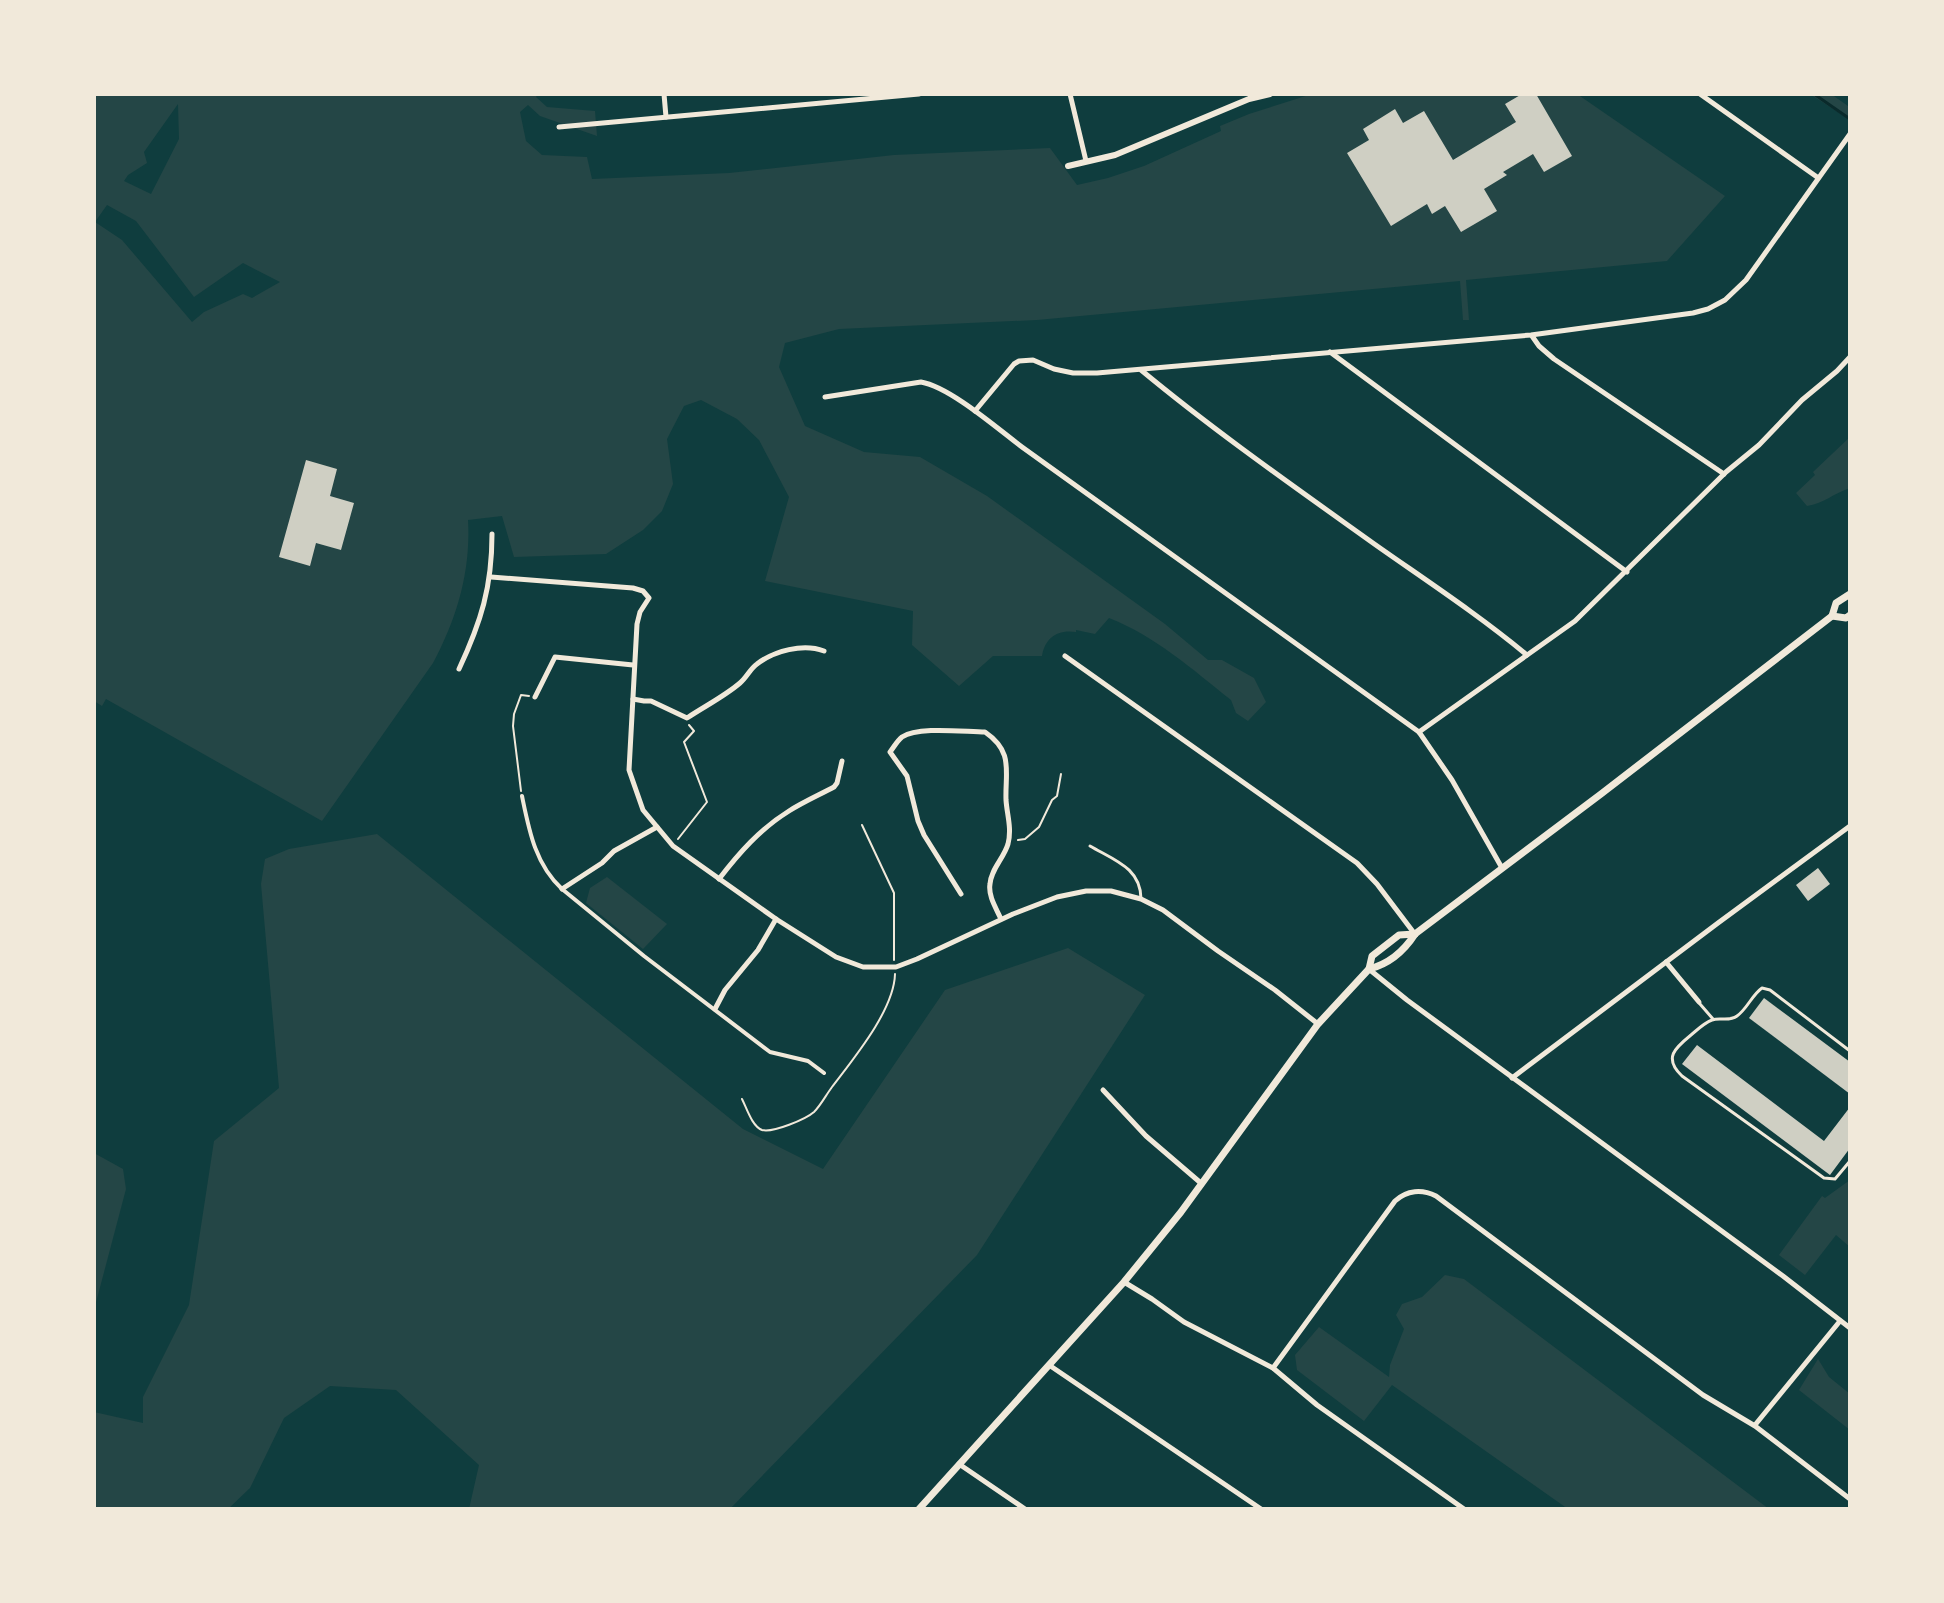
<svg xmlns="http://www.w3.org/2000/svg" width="1944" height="1603" font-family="Literata,serif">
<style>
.green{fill:#244646;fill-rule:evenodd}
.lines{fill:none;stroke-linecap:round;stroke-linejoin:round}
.stream{stroke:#0a2a2b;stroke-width:3}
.building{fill:#cfcfc3}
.path{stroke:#f1e9da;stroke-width:2}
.service{stroke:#f1e9da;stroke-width:3}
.pedestrian{stroke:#f1e9da;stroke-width:4}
.minor{stroke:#f1e9da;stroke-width:5}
.tertiary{stroke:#f1e9da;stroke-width:6}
.secondary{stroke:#f1e9da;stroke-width:7}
</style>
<rect width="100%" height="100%" fill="#0f3d3e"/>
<g class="green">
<path d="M94,94H538L536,97L547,107L595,111L597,136L540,116L528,105L520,112L526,141L542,155L587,157L592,179L729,173L894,155L1050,148L1077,185L1108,178L1144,166L1221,131L1220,126L1249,114L1312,94H1577L1725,196L1667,261L1466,280L1469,320H1463L1460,281L1037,320L839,329L785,343L779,367L805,426L864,452L920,457L987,496L1165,624L1208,660H1222L1254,678L1266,702L1248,721L1236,713L1231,700C1192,669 1155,636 1109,618L1095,634L1076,630V632C1057,629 1045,638 1042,656H993L959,686L912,645L913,611L765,581L789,497L759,440L737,419L701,400L684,406L667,439L673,484L662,511L643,530L606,554L514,557L502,516L468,520C471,571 457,618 433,663L322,821L106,699L102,706L94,701ZM178,104L179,139L151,194L124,181L128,175L147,163L144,152ZM107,205L136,221L194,297L243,263L280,282L252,298L243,294L204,312L192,322L122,240L95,222Z"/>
<polygon points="1810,94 1831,94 1848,106 1850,104 1850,120"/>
<path d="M1850,437V488C1834,493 1823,504 1807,506L1796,493L1815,475L1813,472Z"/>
<polygon points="377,834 743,1129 823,1169 945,990 1068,948 1145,995 977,1255 730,1509 469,1509 479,1465 396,1390 330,1386 284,1418 250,1488 228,1509 94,1509 94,1412 143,1423 143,1397 189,1305 214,1141 279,1088 261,884 265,859 289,849"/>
<polygon points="607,877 667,924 643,949 586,903 590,888"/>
<polygon points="94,1153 123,1169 126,1189 94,1310"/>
<polygon points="1850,1180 1850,1247 1836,1235 1805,1275 1779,1255 1822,1196 1825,1198"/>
<polygon points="1445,1275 1464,1279 1769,1509 1568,1509 1392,1385 1364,1421 1297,1370 1295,1355 1319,1327 1389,1377 1390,1365 1404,1329 1396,1315 1402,1304 1422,1297"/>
<polygon points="1818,1359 1829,1377 1850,1394 1850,1430 1799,1390"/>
</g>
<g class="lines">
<polyline class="stream" points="1814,94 1850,119"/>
</g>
<g class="building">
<polygon points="1522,94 1536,94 1572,156 1544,172 1533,154 1503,172 1507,175 1484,189 1497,211 1461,232 1445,206 1432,214 1427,204 1391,226 1347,153 1369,140 1363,129 1395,109 1403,123 1424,111 1453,160 1516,122 1505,104"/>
<polygon points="306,460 337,469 330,496 354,503 341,550 316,543 310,566 279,557"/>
<polygon points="1818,868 1830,884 1808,901 1796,885"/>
<polygon points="1764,998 1850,1062 1850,1094 1749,1018"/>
<polygon points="1697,1045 1824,1141 1850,1107 1850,1148 1830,1175 1682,1064"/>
</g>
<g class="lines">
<g class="path">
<polyline points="521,791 513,726 514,714 521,695 529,696"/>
<polyline points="862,825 894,893 894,960"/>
<polyline points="678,839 707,802 684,742 694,731 689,725"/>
<polyline points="1018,840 1025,839 1039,827 1052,800 1057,796 1061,774"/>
<path d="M742,1099C747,1109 752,1126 762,1130C773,1133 806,1119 814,1112C821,1105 826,1095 832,1087C854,1058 894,1010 895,974"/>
</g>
<g class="service">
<path d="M1090,846C1114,860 1141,868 1141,899"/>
<polyline points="1700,1004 1713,1019"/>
<path d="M1850,1051L1770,990L1762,988C1752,995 1747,1009 1737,1016C1729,1022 1720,1017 1712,1020C1704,1023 1697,1030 1691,1035C1675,1048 1663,1058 1682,1076L1824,1178L1835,1179L1850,1161"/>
</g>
<path class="pedestrian" d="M522,796C529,830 535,864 562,889L644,956L770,1052L808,1061L824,1073"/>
<g class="minor">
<polyline points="664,94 666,117"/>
<polyline points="1070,94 1086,161"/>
<polyline points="1700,94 1817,177"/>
<polyline points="559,127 919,94"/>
<polyline points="1532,336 1539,346 1554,359 1724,474"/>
<polyline points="1330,352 1627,572"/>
<path d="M1141,370C1217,433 1299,490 1380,548C1430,583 1480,616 1527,655"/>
<path d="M825,397L921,382C950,387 998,429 1022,447L1419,732L1452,780L1502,868"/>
<polyline points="975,411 1014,364 1019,361 1033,360 1054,369 1073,373 1097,373 1531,335 1693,313 1708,309 1725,300 1746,280 1850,134"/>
<polyline points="491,577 633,588 643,591 649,598 640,612 637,624 629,770 643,810 673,846 776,919 836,957 863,967 896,967 917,959 1013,914 1057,897 1086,891 1111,891 1141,899 1163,910 1218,951 1275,990 1318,1024"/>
<polyline points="1065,656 1357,863 1377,884 1414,933"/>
<path d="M459,669C481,622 492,587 492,534"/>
<polyline points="535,697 555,657 633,665"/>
<path d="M633,699L644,701H651L687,718C705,706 725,696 740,683C747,677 750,669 757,664C774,651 803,643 824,651"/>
<polyline points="1419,732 1575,621 1726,472 1759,445 1802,400 1837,371 1850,357"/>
<path d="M719,879C739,853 760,829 789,811C803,802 819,795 834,787L837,783L842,761"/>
<polyline points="562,889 602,863 614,851 657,827"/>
<path d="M961,894L924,835L918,821L907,776L890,752C894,747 897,741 902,737C918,726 965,732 985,732C1014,752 1005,771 1006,800C1007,815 1012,828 1008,844C1004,858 991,869 990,884C988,896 996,908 1001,919"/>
<polyline points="1666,962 1699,1002"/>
<polyline points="1370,970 1407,1000 1783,1276 1850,1328"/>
<polyline points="715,1009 725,990 758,950 776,919"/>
<polyline points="1512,1078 1718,923 1850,826"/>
<polyline points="1103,1090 1146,1136 1202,1184"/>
<polyline points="1124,1282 1152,1299 1184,1322 1273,1368 1317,1405 1464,1509"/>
<polyline points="1049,1365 1261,1509"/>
<path d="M1273,1368L1395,1201C1407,1190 1422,1189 1436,1196L1703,1395L1755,1426L1850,1499"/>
<polyline points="1755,1425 1840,1321"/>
<polyline points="959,1464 1025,1509"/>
</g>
<polyline class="tertiary" points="1068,166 1115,155 1249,99 1270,94"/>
<g class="secondary">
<polyline points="1832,616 1846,618 1850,615"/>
<path d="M1369,969C1389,964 1404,951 1415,934L1601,794L1832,616L1836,603L1850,594"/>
<polyline points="919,1509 1124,1282 1181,1212 1318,1024 1369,969 1372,956 1399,935 1415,934"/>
</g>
</g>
<rect width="1944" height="1603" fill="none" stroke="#f1e9da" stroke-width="192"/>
</svg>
